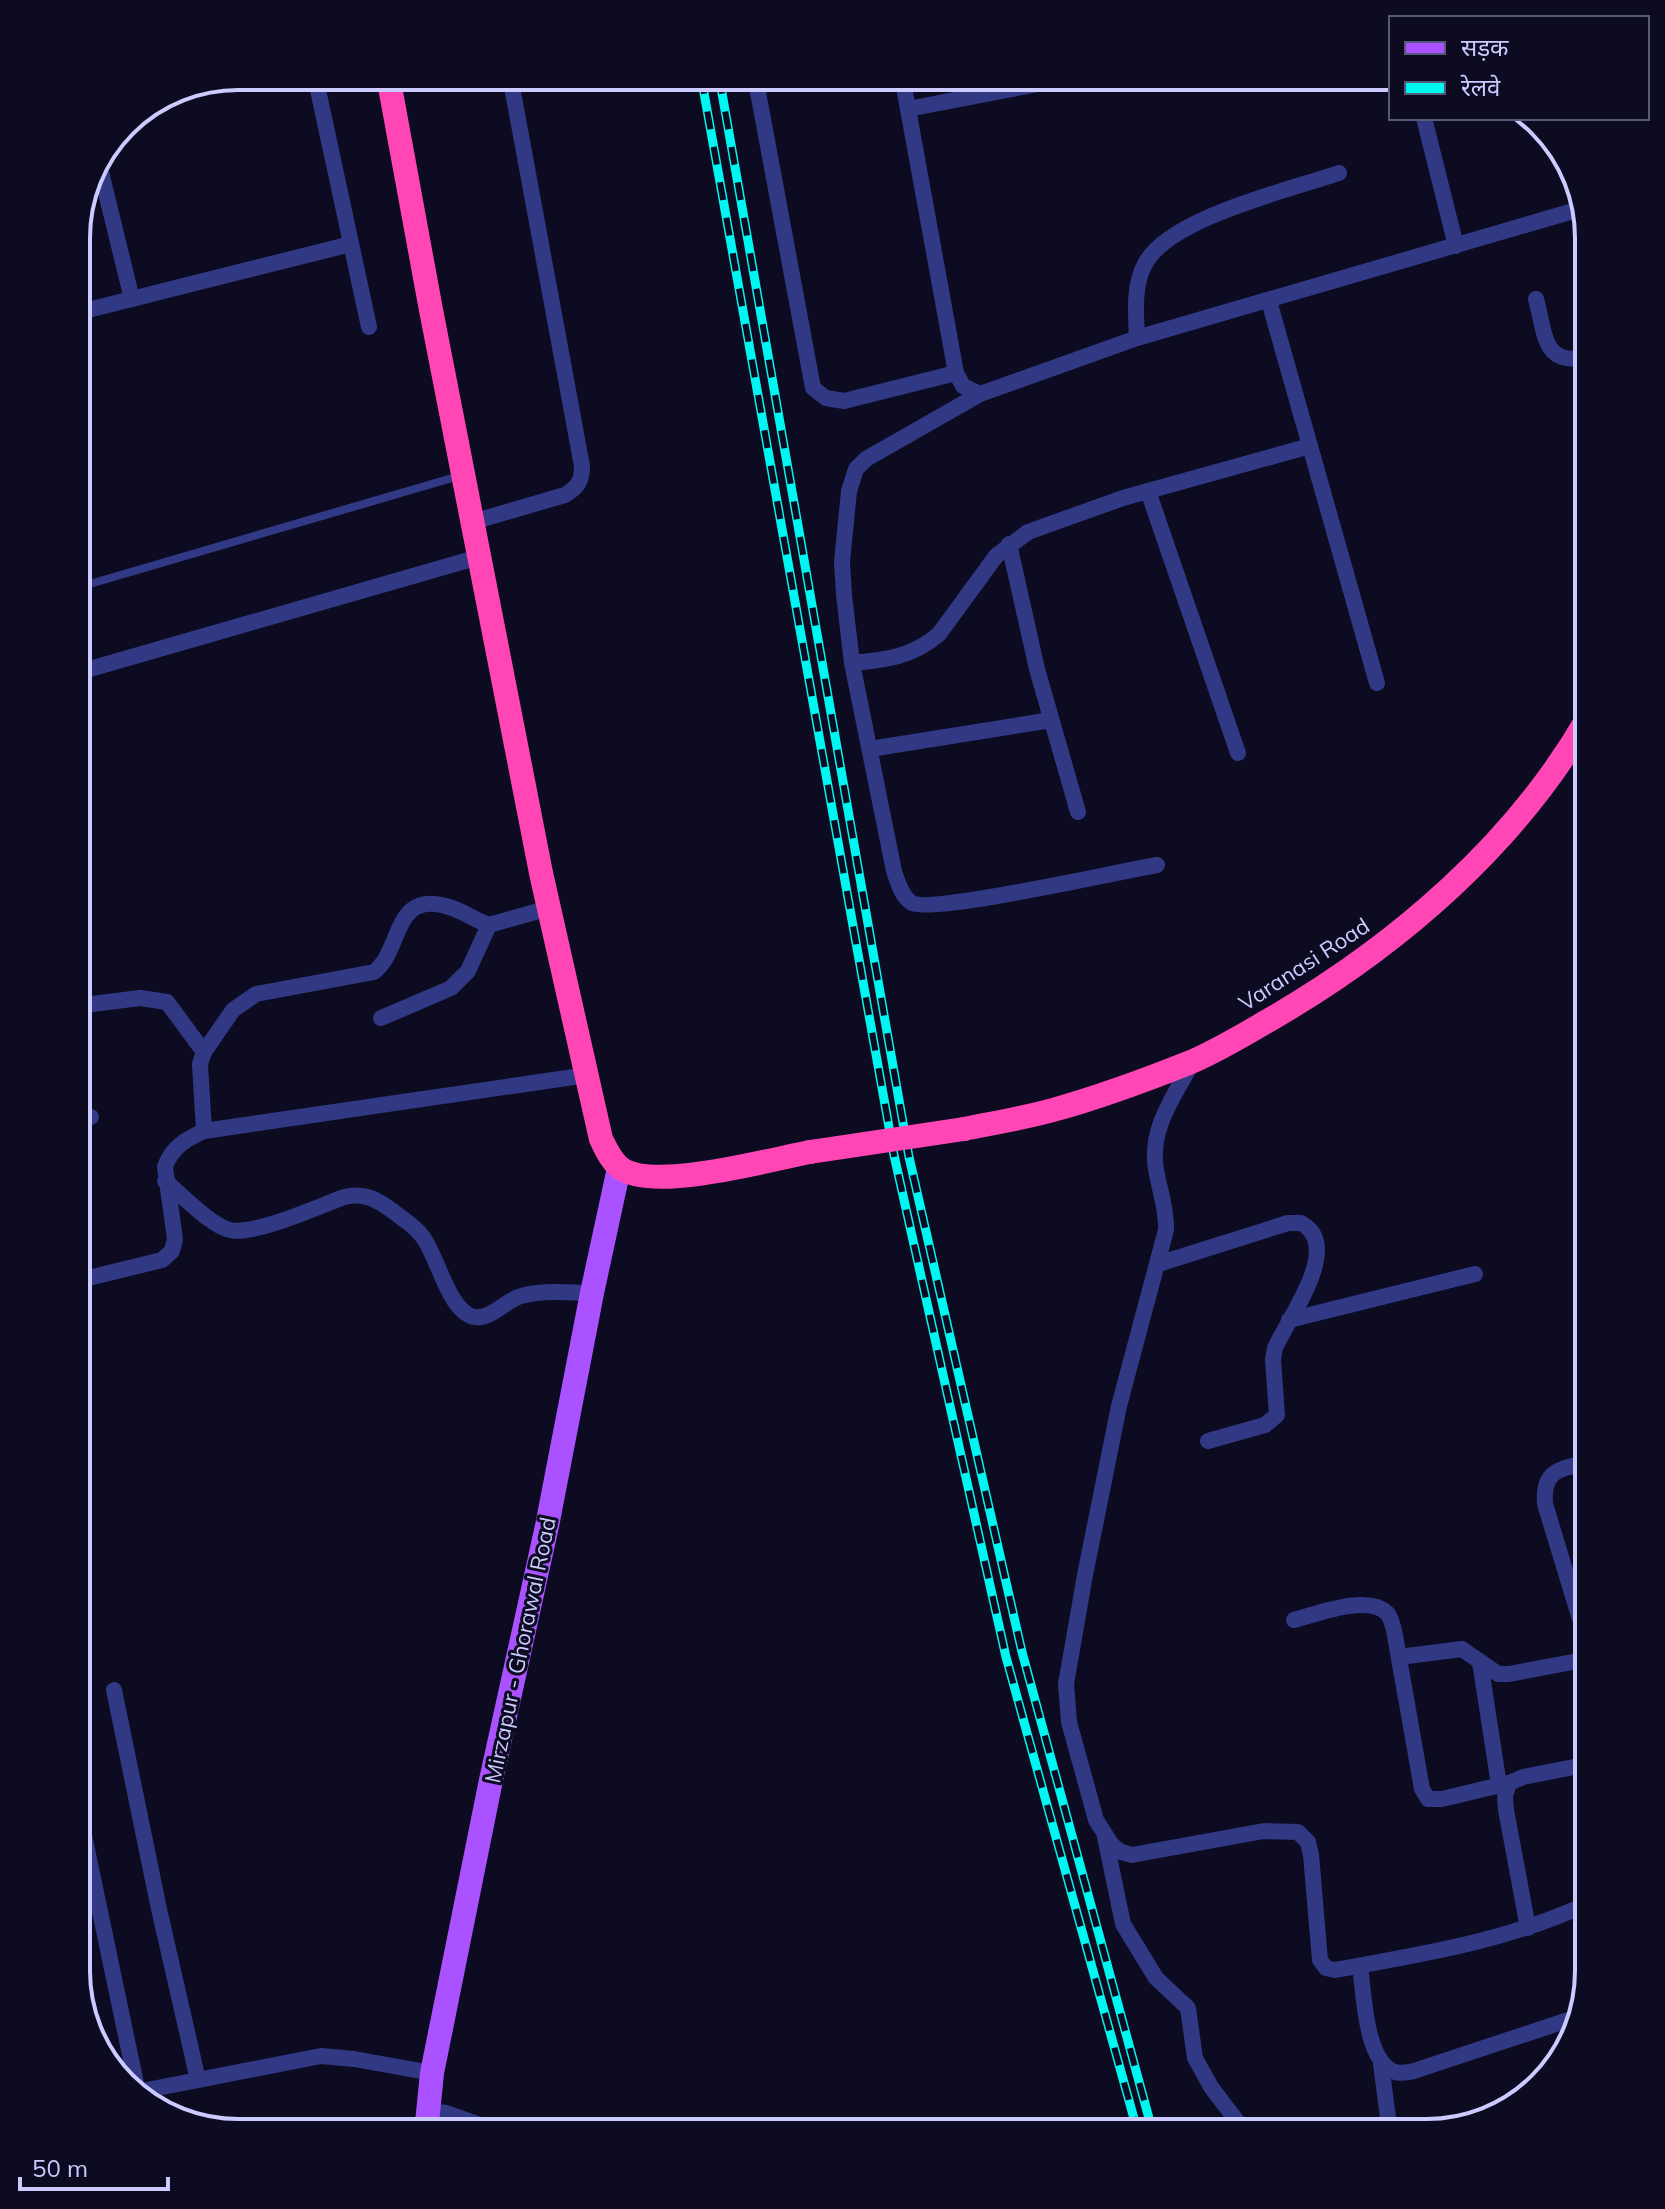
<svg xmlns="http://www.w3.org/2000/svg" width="1665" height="2209" font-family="Mulish,'Noto Sans Devanagari',sans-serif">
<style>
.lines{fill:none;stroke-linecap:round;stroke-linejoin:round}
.lane{stroke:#313884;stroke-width:8}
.street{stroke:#313884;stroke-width:16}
.primary{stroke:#aa52ff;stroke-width:24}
.highway{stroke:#ff46b4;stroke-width:24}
.rail-casing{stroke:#00f6f1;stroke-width:9}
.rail{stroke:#0c0b21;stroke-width:6;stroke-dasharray:18;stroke-linecap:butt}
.highway-bridge{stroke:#ff46b4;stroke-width:24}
.labels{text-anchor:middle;stroke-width:6;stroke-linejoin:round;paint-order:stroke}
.street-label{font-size:22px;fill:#cbcbff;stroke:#0c0b21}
.rim{fill:none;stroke:#cbcbff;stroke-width:4}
</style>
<rect width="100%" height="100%" fill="#0c0b21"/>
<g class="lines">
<polyline class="lane" points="76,588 459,476"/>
<g class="street">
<polyline points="315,76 369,327"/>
<polyline points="755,76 813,388 826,398 844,401 956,373"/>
<polyline points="902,76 956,373 963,386 980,394 1137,338 1580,209"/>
<polyline points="204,83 242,76"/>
<polyline points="908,109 1079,76"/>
<polyline points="1424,118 1456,246"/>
<polyline points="98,160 132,299"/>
<path d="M1536,299C1546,335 1542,367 1589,357"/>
<polyline points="1269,301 1377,683"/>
<polyline points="76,313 351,244"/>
<path d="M1137,338C1136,313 1133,286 1145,264C1169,218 1289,190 1339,173"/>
<path d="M980,394L866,459L856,469L849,491L842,562L844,595L852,663L894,871C898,882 901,896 912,903C932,914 1122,871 1157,865"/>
<polyline points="1148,491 1238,753"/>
<path d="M472,522L565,495C578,487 582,481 582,466L510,76"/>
<polyline points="1009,544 1037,669 1078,812"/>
<path d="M852,663C885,660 913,657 939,634L996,556L1028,532L1123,498L1310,446"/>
<polyline points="76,673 479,557"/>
<polyline points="870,749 1051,720"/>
<polyline points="76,1006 140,998 167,1002 204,1052"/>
<polyline points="381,1018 451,988 468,971 489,925"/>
<path d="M1193,1061C1175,1095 1149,1128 1156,1169C1159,1189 1167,1209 1166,1230L1119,1406L1085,1575L1066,1684L1069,1722L1096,1820L1112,1845L1121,1852L1132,1855L1264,1831L1298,1832L1308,1842L1311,1855L1320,1960L1326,1968L1335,1970C1422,1954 1508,1941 1589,1903"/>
<polyline points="76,1121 91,1117"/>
<path d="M204,1131L200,1064L204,1052L233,1010L256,994L374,972C403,950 392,889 449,907C463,911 475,920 489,925L549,908"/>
<path d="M165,1181C182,1195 210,1225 230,1230C253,1236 320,1206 344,1197C365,1192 378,1200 394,1212C404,1220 415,1226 422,1236C438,1256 448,1311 474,1317C489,1320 505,1302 518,1297C541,1289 568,1293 592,1293"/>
<path d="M1158,1264L1288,1223H1301C1344,1246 1288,1318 1275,1348L1273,1360L1277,1415L1265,1425L1208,1441"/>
<path d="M76,1281L162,1260L172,1251L175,1239L165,1167C171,1148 186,1139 204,1131L587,1075"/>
<polyline points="1289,1320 1475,1274"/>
<path d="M1294,1620C1317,1614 1368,1594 1387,1613C1391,1617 1392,1624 1394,1630L1422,1789L1428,1799H1442L1509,1783"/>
<path d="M1589,1649L1545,1504C1542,1470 1560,1468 1589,1463"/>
<polyline points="1399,1657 1462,1649 1498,1674 1509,1674 1589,1659"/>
<polyline points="1480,1662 1499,1785"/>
<polyline points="114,1690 159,1909 198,2080"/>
<polyline points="76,1797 138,2093"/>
<polyline points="1105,1837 1123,1924 1156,1978 1188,2008 1195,2058 1211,2087 1246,2133"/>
<polyline points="1528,1928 1506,1810 1505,1796 1509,1783 1523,1777 1589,1764"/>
<path d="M1360,1966C1364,1993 1365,2062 1395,2072C1400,2074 1408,2072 1414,2071L1577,2017"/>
<polyline points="1381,2064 1390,2133"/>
<polyline points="137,2092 321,2056 354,2059 432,2073"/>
<polyline points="428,2111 446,2113 492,2129 527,2133"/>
<polyline points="1281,2133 1291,2133"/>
</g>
<polyline class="primary" points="426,2133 432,2073 491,1780 547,1526 592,1293 619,1168"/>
<g class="highway">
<path d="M388,76L431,310L541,873L601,1139C606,1149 612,1163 622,1169C656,1191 768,1160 810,1152"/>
<path d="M964,1129C994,1123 1024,1118 1053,1110C1100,1097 1146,1080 1191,1062C1219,1050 1245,1034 1271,1019C1397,946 1516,844 1589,716"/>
</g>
<g class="rail-casing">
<g id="rail">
<polyline points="701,76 894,1155 1006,1657 1138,2133"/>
<polyline points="719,76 909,1157 1022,1652 1153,2133"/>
</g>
</g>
<use href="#rail" class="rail"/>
<polyline class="highway-bridge" points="810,1152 964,1129"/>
</g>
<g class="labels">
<g class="street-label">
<text transform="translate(1304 964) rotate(-33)" y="8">Varanasi Road</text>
<text transform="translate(520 1650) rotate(-78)" y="8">Mirzapur - Ghorawal Road</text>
</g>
</g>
<path d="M0 0H1665V2209H0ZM238 90H1427A148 148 0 0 1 1575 238V1971A148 148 0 0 1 1427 2119H238A148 148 0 0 1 90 1971V238A148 148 0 0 1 238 90Z" fill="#0c0b21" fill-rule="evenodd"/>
<path class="rim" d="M238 90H1427A148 148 0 0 1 1575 238V1971A148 148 0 0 1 1427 2119H238A148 148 0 0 1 90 1971V238A148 148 0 0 1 238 90Z"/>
<rect x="1389" y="16" width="260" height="104" fill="#0c0b21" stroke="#58587a" stroke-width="2"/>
<rect x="1405" y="42" width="40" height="12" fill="#aa52ff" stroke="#58587a" stroke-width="2"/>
<text x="1461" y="56" font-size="24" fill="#cbcbff">सड़क</text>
<rect x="1405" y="82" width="40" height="12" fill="#00f6f1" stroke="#58587a" stroke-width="2"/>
<text x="1461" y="96" font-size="24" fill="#cbcbff">रेलवे</text>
<path d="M20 2177v12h148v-12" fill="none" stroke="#cbcbff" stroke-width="4"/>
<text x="32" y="2177" font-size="24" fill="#cbcbff" stroke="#0c0b21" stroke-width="6" paint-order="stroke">50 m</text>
</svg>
